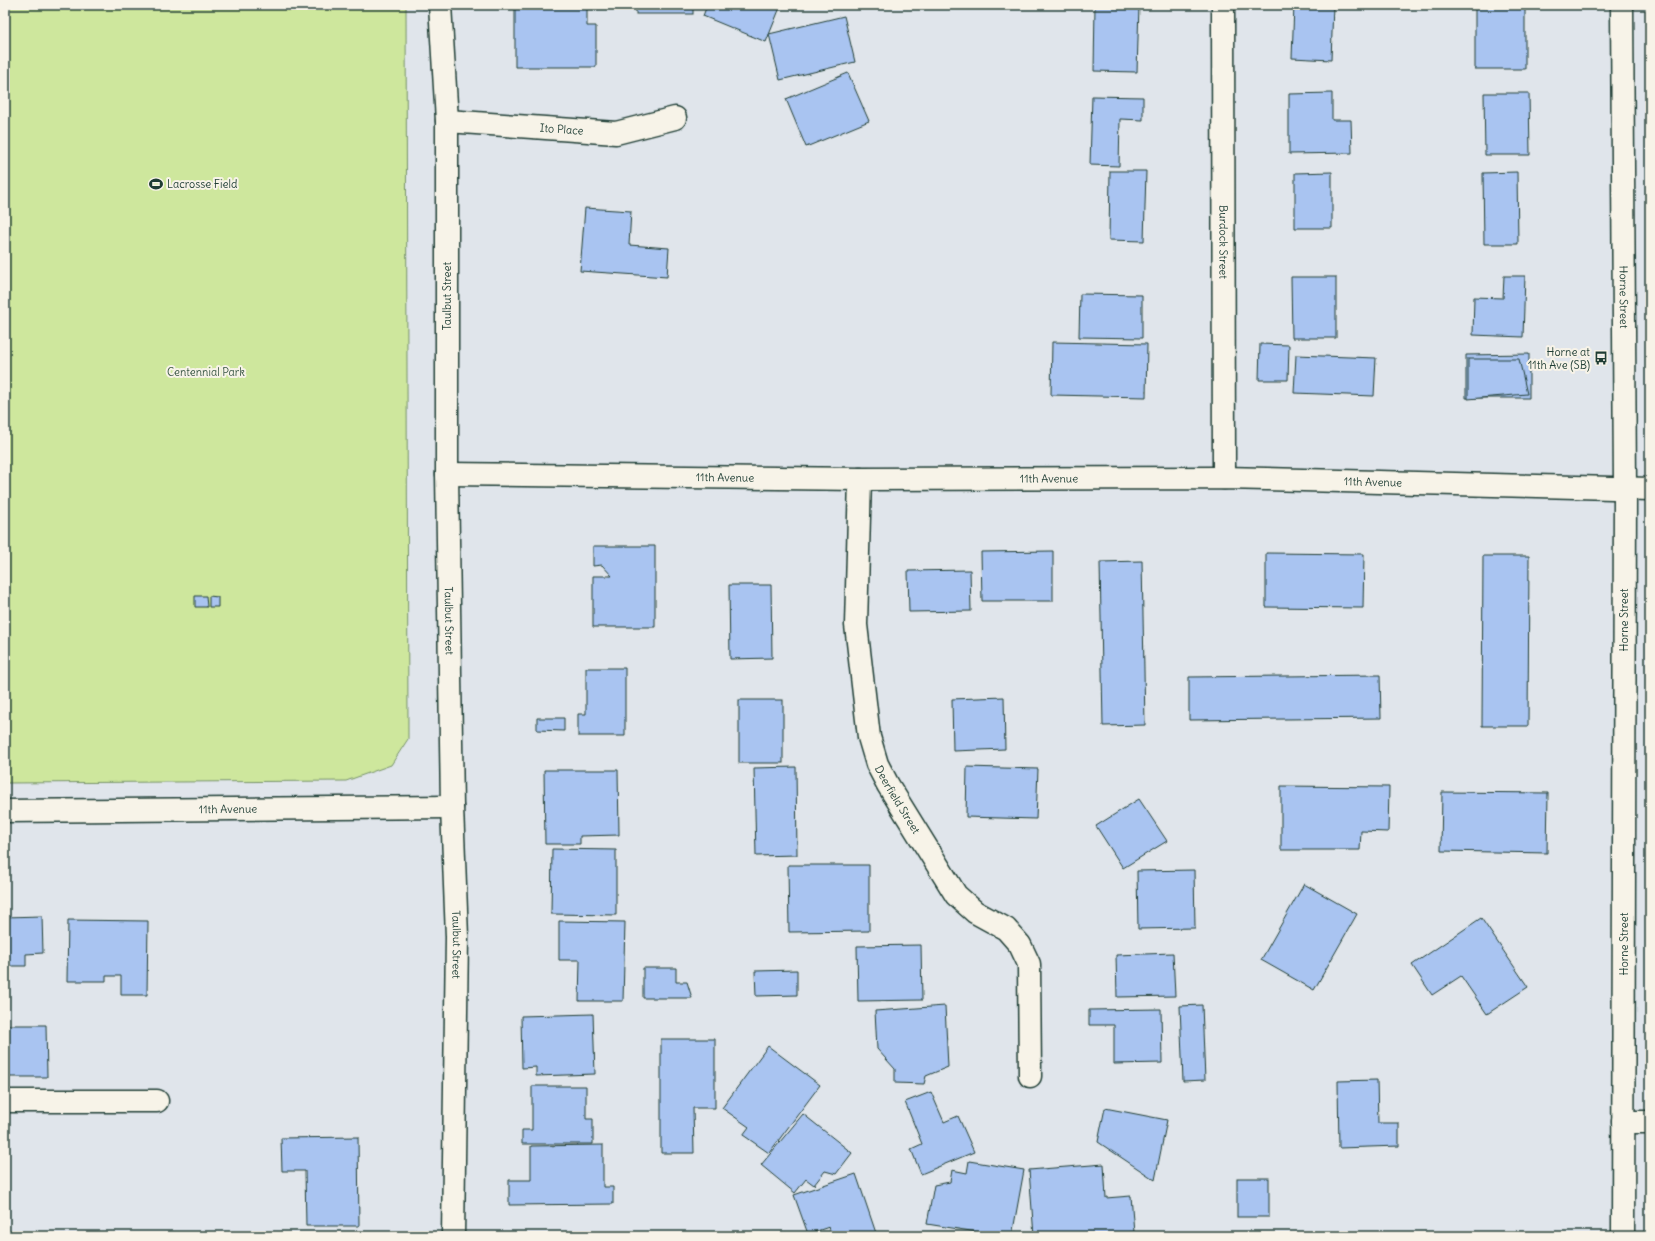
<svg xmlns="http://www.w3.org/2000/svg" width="1655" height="1241" font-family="Delius,sans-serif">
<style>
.green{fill:#cee79d;stroke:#769268}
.building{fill:#a9c4f1;stroke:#1f3d34}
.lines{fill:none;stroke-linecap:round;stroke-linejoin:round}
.minor-casing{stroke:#1f3d34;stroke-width:25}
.minor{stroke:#f7f3e8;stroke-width:22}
.labels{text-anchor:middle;stroke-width:4;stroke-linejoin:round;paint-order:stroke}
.street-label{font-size:11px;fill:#1f3d34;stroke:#f7f3e8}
.poi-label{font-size:11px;fill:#1f3d34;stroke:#f7f3e8;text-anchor:start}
.park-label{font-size:11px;fill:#395644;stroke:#f7f3e8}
</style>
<rect width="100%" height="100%" fill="#e0e5eb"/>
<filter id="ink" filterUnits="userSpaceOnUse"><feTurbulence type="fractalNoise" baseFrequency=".025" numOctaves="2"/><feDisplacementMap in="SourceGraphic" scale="8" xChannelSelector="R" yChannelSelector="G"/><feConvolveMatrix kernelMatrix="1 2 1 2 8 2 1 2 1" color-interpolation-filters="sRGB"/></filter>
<g filter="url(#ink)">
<polygon class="green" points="5,5 406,5 408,739 391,765 346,781 5,783"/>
<g class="building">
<polygon points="515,5 587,5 587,26 596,26 596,67 515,67"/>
<rect x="636" y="5" width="57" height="9"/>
<polygon points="707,5 781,5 766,42 703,16"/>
<polygon points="1095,5 1139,5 1137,72 1094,71"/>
<polygon points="1294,5 1333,5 1331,60 1292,58"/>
<rect x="1475" y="5" width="50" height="64"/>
<polygon points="844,16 855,62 780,80 769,34"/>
<polygon points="848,73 869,121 806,147 786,99"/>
<polygon points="1332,93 1332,120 1351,120 1352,153 1289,154 1289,94"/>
<polygon points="1484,93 1529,93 1530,155 1485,155"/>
<polygon points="1092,96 1143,97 1143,120 1120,119 1119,166 1090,165"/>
<polygon points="1110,171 1146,171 1144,241 1109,240"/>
<polygon points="1332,172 1332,228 1295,228 1295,173"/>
<polygon points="1517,172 1518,244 1484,244 1483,173"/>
<polygon points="585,208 631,211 629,245 669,248 667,277 580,271"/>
<polygon points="1504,276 1525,276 1523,337 1473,335 1474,297 1503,298"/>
<polygon points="1291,277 1336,277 1336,338 1292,338"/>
<polygon points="1080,294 1142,295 1142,338 1079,337"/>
<polygon points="1052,342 1147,344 1146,397 1051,395"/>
<polygon points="1260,344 1289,345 1288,380 1259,380"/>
<polygon points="1529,354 1529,398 1466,398 1466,355"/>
<polygon points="1296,355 1376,358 1374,396 1294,393"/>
<polygon points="1468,359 1519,359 1527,394 1468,399"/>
<polygon points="593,546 655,546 655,627 593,627 593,576 612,576 602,565 593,566"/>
<polygon points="1053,551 1053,601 982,601 981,552"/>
<polygon points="1266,553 1364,554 1363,608 1266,607"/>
<polygon points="1483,556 1529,556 1528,726 1482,726"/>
<polygon points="1142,561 1145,725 1103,726 1100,562"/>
<polygon points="970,570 971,611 909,612 908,571"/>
<polygon points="729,585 771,585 772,658 730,659"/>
<polygon points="195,596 206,596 207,607 195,607"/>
<polygon points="209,596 218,597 218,607 209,607"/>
<polygon points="586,668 625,668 625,736 578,736 578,714 586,714"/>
<polygon points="1380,675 1381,718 1189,720 1189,677"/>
<polygon points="1004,697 1005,749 953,751 952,699"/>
<rect x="739" y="700" width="44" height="63"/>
<polygon points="537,718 564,718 564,731 537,730"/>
<polygon points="796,767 797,855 756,856 754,768"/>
<polygon points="967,767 1038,769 1036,819 966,817"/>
<polygon points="544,770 618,770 619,835 580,836 580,844 545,844"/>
<polygon points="1281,786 1389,787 1388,832 1361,831 1360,850 1281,850"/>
<polygon points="1442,792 1548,793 1547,853 1441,851"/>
<polygon points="1139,799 1167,841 1123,868 1096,826"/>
<polygon points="552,849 616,850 616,915 551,914"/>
<polygon points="788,865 869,865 869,931 789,932"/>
<polygon points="1194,870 1195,928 1138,929 1137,871"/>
<polygon points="1304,884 1357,914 1314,990 1261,960"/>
<polygon points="42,916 43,953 26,954 26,966 8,966 7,955 5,955 5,917"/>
<polygon points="1481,918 1528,987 1487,1014 1461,976 1432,995 1412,965"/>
<polygon points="68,920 148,921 147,995 121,995 121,976 106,976 106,981 67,981"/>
<polygon points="559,921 625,922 623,1001 579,1001 580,960 559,960"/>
<polygon points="921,945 922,1000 858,1001 857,946"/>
<polygon points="1173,953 1175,996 1117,997 1116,955"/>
<polygon points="643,968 676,968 676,982 687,982 692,998 643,998"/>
<polygon points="797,970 797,995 756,996 755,971"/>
<polygon points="1202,1005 1205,1080 1183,1081 1180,1006"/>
<polygon points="945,1006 948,1067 926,1076 924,1084 895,1083 895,1069 877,1049 875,1011"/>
<polygon points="1161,1009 1162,1063 1114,1064 1114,1025 1089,1025 1089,1010"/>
<polygon points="593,1014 595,1074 536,1076 536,1067 522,1068 521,1016"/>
<polygon points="5,1025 46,1025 47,1077 5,1077"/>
<polygon points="661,1039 715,1039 715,1108 693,1108 694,1153 661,1153"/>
<polygon points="768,1046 820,1085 769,1153 743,1135 749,1127 722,1108"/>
<polygon points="1377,1080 1378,1123 1399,1123 1399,1146 1339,1148 1338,1081"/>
<polygon points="532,1086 586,1086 586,1119 593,1119 593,1144 522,1144 522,1130 532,1130"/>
<polygon points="931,1092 944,1122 958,1116 974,1152 921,1174 911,1149 922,1144 905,1102"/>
<polygon points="1105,1108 1167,1120 1155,1180 1098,1142"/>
<polygon points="803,1114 852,1153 836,1174 825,1171 814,1185 806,1179 795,1193 761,1165"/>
<polygon points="358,1137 359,1226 306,1226 305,1171 282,1171 281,1138"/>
<polygon points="603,1145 603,1187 613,1187 613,1204 509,1205 509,1180 531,1180 531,1146"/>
<polygon points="969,1161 1024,1170 1012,1236 1002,1236 927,1224 934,1185 950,1182 952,1170 967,1173"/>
<polygon points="1104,1164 1106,1198 1131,1196 1134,1232 1087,1236 1034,1236 1029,1170"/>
<polygon points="856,1174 877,1236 832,1236 829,1227 808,1234 794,1195"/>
<rect x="1237" y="1178" width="32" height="39"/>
</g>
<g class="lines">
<g class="minor-casing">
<g id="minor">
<path id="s1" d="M440,5L447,121V474L452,807L457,937L453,1236"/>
<path id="s2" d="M1223,5L1224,478"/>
<path id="s3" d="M1622,5L1625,489L1623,1236"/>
<path id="s4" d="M447,121L616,133L675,118"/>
<path id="s5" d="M447,474L860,479L1224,478L1650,489"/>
<path id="s6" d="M860,479L856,625L869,737L877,764L888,785L956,895L975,912L1006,929L1020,945L1029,964L1030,1076"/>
<path id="s7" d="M5,811L452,807"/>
<polyline points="5,1101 157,1101"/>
<polyline points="1623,1122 1650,1122"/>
</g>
</g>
<use href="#minor" class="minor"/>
</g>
</g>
<defs>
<g id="stadium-bare" transform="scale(1.08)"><path d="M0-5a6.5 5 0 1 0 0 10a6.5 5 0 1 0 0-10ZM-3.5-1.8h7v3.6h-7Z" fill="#1f3d34" stroke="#f7f3e8" stroke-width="2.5" paint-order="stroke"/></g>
<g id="bus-bare" transform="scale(1.08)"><path d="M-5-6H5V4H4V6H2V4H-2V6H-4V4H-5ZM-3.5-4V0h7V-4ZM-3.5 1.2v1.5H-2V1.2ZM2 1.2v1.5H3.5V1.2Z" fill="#1f3d34" stroke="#f7f3e8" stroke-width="2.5" paint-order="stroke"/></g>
</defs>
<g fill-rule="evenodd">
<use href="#stadium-bare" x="156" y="184"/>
<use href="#bus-bare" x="1601" y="358"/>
</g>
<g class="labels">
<g class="street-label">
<text dy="4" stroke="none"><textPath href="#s4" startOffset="115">Ito Place</textPath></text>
<text dy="4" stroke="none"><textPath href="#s2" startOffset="237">Burdock Street</textPath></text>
<text transform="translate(447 296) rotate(-90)" y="4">Taulbut Street</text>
<text dy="4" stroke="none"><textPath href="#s3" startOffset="292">Horne Street</textPath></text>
<text dy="4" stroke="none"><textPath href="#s5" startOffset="278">11th Avenue</textPath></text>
<text dy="4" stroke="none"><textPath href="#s5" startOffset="602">11th Avenue</textPath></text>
<text dy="4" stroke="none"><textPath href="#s5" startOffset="926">11th Avenue</textPath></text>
<text dy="4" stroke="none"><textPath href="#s1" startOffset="616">Taulbut Street</textPath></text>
<text transform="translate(1624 620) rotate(-90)" y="4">Horne Street</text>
<text dy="4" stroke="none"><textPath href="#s6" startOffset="328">Deerfield Street</textPath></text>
<text dy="4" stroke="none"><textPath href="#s7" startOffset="223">11th Avenue</textPath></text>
<text dy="4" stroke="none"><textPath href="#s1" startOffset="940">Taulbut Street</textPath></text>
<text transform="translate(1624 944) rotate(-90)" y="4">Horne Street</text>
</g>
<g class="poi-label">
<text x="167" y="188">Lacrosse Field</text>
<text x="1590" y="356" text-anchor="end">Horne at<tspan x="1590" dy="13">11th Ave (SB)</tspan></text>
</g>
<g class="park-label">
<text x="206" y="376">Centennial Park</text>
</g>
</g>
<rect width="1655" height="1241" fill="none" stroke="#f7f3e8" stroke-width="20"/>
<rect x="10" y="10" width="1635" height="1221" fill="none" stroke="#1f3d34" stroke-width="1.5" filter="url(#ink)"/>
</svg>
